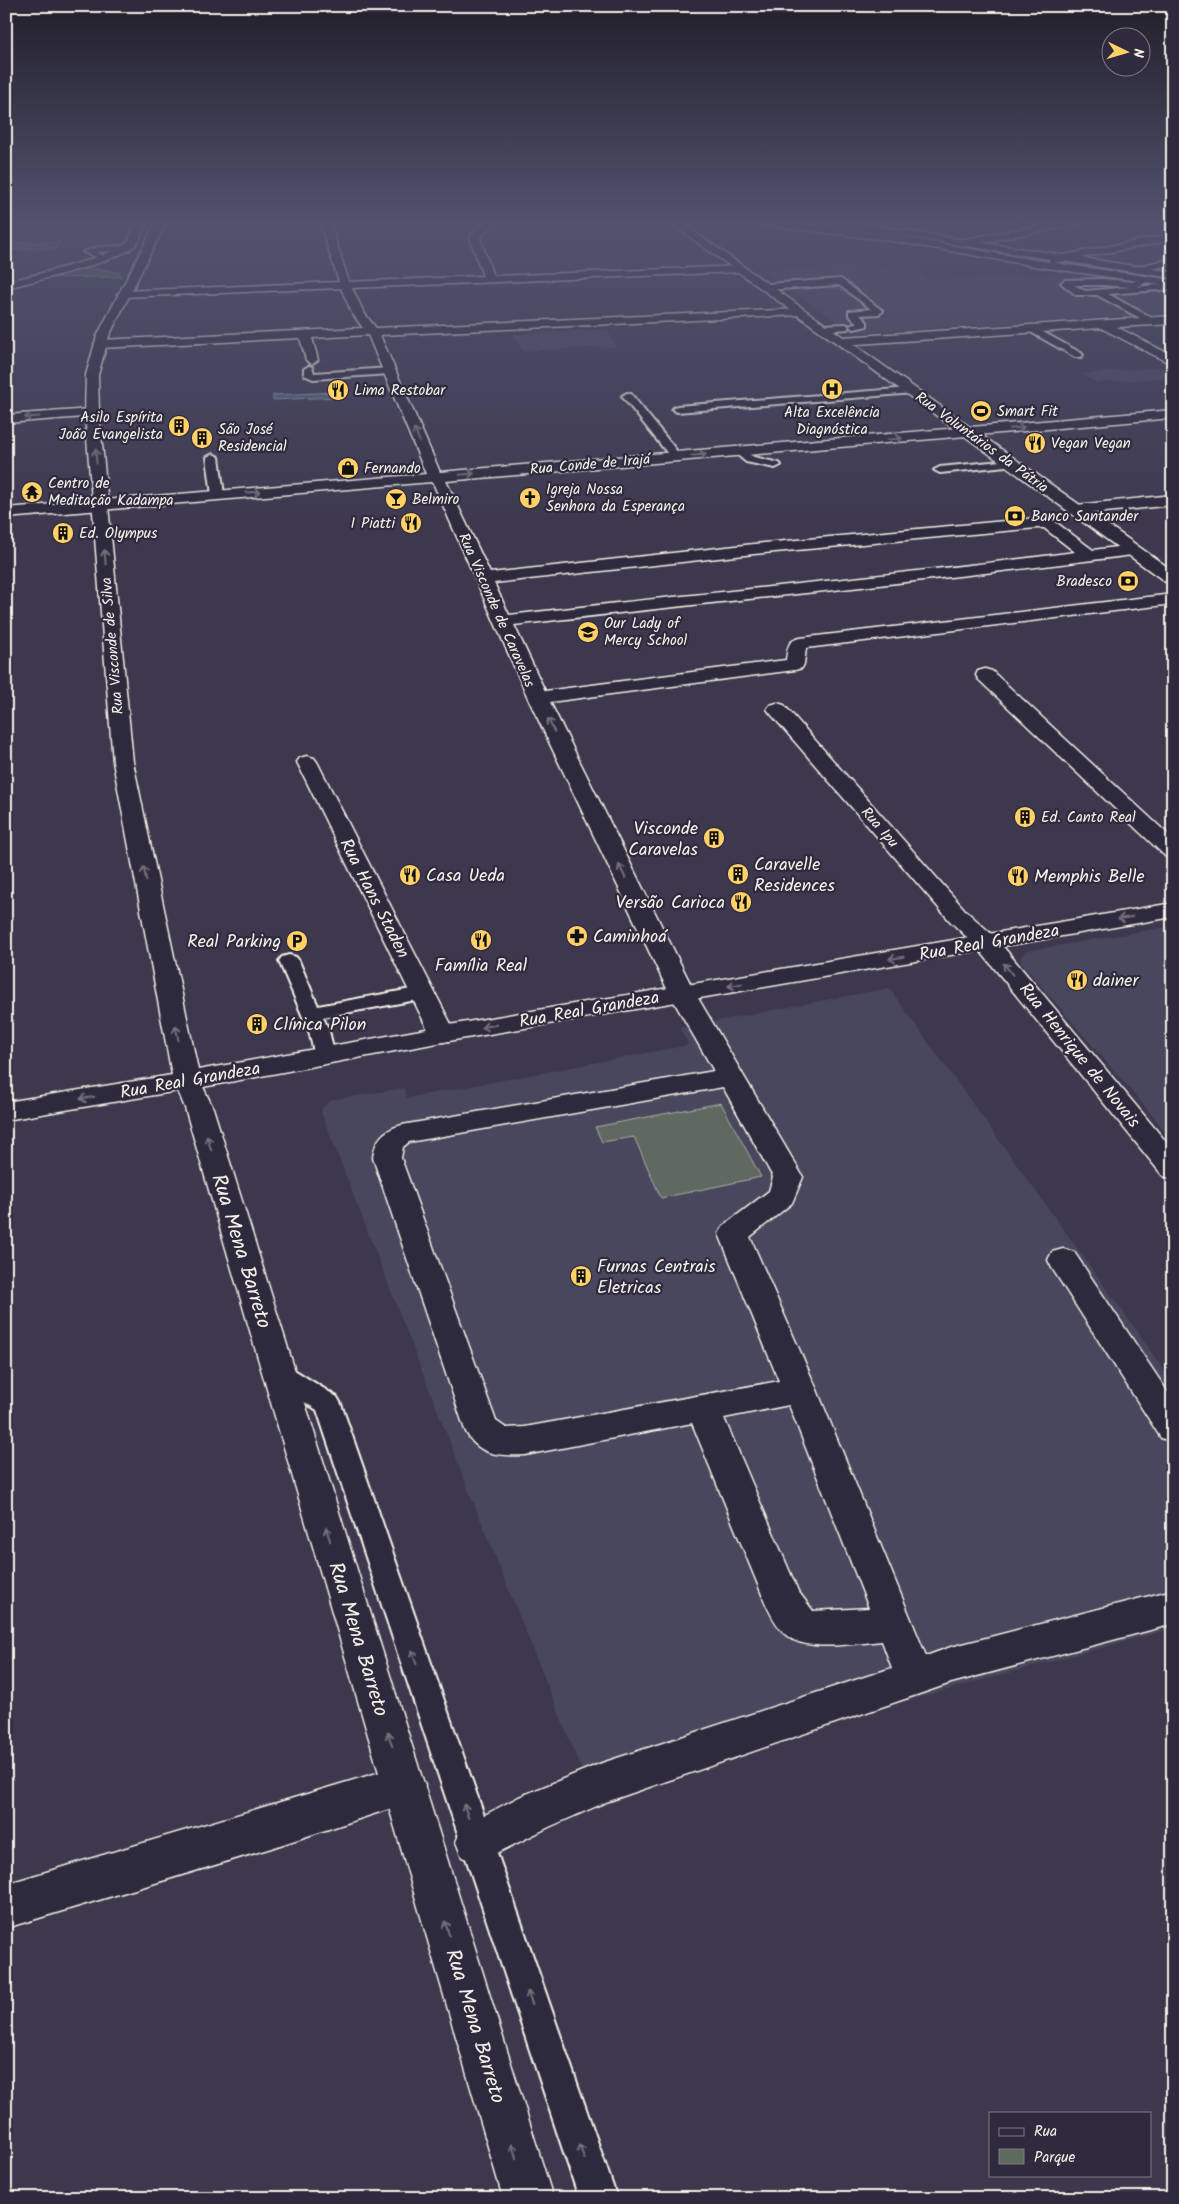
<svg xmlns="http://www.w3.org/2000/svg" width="1179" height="2204" font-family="Kalam,sans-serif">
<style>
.built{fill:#4a465d}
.green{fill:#5e695e;stroke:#a9ada3}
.water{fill:#50607a;stroke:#929aa6}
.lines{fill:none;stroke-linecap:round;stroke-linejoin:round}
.lane-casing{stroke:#f4f1e8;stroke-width:4}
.street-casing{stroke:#f4f1e8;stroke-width:3}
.secondary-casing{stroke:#f4f1e8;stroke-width:3}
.lane{fill:#2f2a3d;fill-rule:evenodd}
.street{fill:#2f2a3d;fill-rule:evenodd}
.secondary{fill:#2f2a3d;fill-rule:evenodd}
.oneway{stroke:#747079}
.labels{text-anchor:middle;stroke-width:4.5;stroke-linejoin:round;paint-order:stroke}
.far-poi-label{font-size:15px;fill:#f4f1e8;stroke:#2f2a3d;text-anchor:start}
.far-street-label{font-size:15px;fill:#f4f1e8;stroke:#2f2a3d}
.poi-label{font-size:18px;fill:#f4f1e8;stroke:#2f2a3d;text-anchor:start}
.street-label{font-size:18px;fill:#f4f1e8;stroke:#2f2a3d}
.near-street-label{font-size:21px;fill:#f4f1e8;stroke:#2f2a3d}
</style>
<rect width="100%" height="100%" fill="#3d384e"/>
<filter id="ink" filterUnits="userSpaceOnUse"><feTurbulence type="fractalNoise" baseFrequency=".02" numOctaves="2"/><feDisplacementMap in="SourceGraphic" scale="10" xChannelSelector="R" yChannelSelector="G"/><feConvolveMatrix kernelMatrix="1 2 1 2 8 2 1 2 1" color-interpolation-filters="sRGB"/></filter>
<g filter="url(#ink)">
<g class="built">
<polygon points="31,220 92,220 93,226 29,225"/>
<polygon points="182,220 329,220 308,221 309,228 241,230 241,224 238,224 182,226"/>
<polygon points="125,228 115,245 109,248 6,252 6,232"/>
<polygon points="909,264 928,280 1060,274 1173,289 1173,314 854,333 761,271"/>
<polygon points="607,329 616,347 523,351 513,334"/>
<polygon points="1166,367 1173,371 1173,377 1096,383 1082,374"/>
<polygon points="1173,926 1173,1142 1153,1116 1022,964 1020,958 1026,951"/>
<polygon points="889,988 1137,1331 1173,1384 1173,1628 589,1788 472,1499 321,1112 322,1108 331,1100 404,1088 407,1098 689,1045 679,1028"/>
</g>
<g class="green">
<polygon points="60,242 56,248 6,250 6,243"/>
<polygon points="75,269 103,269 120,273 121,277 40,278"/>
<polygon points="721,1103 761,1177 661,1198 634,1137 602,1142 595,1127"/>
</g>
<polygon class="water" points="336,392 336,397 273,400 273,395"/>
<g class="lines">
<g class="lane-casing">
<g id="lane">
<polygon points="126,246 130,248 129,250 96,252 107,257 103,259 83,252 98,247"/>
<path d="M1146,276L1149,277V281L1137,287L1173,283V289L1108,294L1154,319L1156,321L1151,324L1097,295H1076L1061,283L1065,280L1103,279L1133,282ZM1074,285H1103L1131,287L1085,291Z"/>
<polygon points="841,279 883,311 879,314 860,315 867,322 867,326 854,329 849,326 857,323 849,315 849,311 871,309 839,285 766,290 762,287 766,284"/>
<polygon points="845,324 848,325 848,329 823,331 818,328 823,325"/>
<polygon points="1032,326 1081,353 1083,355 1081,357 1075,357 1029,331 1027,329"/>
<polygon points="309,366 312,367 314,373 390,368 395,371 390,374 313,379 304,375 304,369"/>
<polygon points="910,388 915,391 914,393 677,412 672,409 677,406"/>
<polygon points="627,393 631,394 680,455 682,457 680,459 672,459 622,396"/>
<polygon points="740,449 754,457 779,463 781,465 775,468 746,462 734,452"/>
<polygon points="213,454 219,457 224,495 218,499 212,495 207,457"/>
<polygon points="1011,460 1015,461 1017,463 1015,465 940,473 934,470 940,467"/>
<polygon points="289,955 296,957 299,961 318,1006 422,987 429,989 432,993 429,997 422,999 323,1017 329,1031 335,1056 332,1061 325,1063 318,1061 315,1056 309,1031 279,961 282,957"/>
<polygon points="279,1363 288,1366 337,1397 341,1404 617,2198 579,2198 317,1410 270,1380 266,1373 270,1366"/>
</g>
</g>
<g class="street-casing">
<g id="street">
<path d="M324,220L330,223L349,282L483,276L470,238C477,226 483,220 497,220L480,238L493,276L740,266L745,269L740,272L352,288L364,313L376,328L800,309L806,312L800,315L380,335L440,472L1173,410V418L446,481L490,573L754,544L1037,518L1054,521L1093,550L1132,545L1138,547L1140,550L1138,553L1132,555C926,582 720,601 514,625L545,691L786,660C788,648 787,641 800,638L1173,594V604L806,648L804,664L802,668L795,670L550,702L695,993L803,1177L792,1203L750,1237L817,1390L926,1656L951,1647L1173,1590V1624L951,1683L606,1802L549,1827L477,1863L462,1857L456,1842L462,1827L519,1797L602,1763L892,1668L882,1641C858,1643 805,1653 786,1635C777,1627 770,1613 765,1602L692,1423L525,1455C499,1456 478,1456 465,1430L373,1158C375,1139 384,1130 402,1125L714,1071L669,993L528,698L434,485L431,482L6,518V508L426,474L368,335L312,338L318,360L312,364L306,360L300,338L100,348L94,344L100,340L363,328L352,313L341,288L123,297L117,294L123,291L339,282L320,223ZM1037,528H1044L1075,552C887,577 698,593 509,615L494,583L754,554ZM723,1087L773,1177L769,1191L723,1226L719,1234L779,1381L525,1427L506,1428L496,1421L401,1158L403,1147L409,1142ZM789,1405L869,1608L813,1611L798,1591L724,1418Z"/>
<path d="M739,220C844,220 946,247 1049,262V258L1053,257L1173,234V240L1054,263L1173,280V286L1040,267L887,240L744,223Z"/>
<polygon points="1070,220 1094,220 1089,223 960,246 955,243 960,240"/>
<polygon points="1173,258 1173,264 1135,273 1130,270 1131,268"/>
<polygon points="1173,316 1173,324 1117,327 1173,356 1173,365 1101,328 842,345 836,341 842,337"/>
<polygon points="92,409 97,410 99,413 97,416 6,423 6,415"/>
<polygon points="1173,495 1173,505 1076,515 1070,513 1068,510 1070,507 1076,505"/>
<polygon points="985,669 992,671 1173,839 1173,858 1165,856 978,679 976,675 978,671"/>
<polygon points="777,703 784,705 966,911 995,937 1173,1150 1173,1179 1163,1176 977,947 950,921 770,713 767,709 770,705"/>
<polygon points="307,756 314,758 317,762 456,1034 452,1040 443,1042 434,1040 430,1034 297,762 300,758"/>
<polygon points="1063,1249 1074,1252 1173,1400 1173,1442 1161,1438 1052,1268 1048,1260 1052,1252"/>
<polygon points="404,1765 419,1771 425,1785 419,1799 268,1849 6,1928 6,1884"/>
</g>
</g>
<g class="secondary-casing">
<g id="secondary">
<path d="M136,220H146C143,227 142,236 138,242C126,261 31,282 6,288V282C33,275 110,258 127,242C132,237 134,227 136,220Z"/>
<polygon points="157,220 167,220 109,336 98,375 99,413 133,762 198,1070 443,1026 1173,903 1173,917 443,1042 203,1087 213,1108 553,2198 503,2198 185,1108 178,1091 6,1120 6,1102 172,1075 113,762 85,413 86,375 97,336"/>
<polygon points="663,220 676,220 685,225 1173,571 1173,584 1167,583 679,229"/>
<polygon points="753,220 772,220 767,223 754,224"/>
<polygon points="810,220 837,220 1173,272 1173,278 815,223"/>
</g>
</g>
<use href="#lane" class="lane"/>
<use href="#street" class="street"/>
<use href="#secondary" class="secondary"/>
</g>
<defs><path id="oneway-shaft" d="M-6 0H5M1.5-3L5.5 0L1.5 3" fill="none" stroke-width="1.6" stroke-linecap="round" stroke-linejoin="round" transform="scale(1.25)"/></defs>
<g class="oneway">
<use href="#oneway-shaft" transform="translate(32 417) rotate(176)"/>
<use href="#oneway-shaft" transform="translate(1017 428) rotate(-5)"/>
<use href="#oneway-shaft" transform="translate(417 435) rotate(-113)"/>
<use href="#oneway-shaft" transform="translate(895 439) rotate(-5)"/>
<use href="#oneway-shaft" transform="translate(699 455) rotate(-5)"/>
<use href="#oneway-shaft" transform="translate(96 456) rotate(-94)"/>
<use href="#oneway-shaft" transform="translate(467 474) rotate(-5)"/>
<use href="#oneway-shaft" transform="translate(253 492) rotate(-5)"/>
<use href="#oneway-shaft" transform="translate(105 557) rotate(-95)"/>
<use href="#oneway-shaft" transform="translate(551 725) rotate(-116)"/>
<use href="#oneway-shaft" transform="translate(622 871) rotate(-116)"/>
<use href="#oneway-shaft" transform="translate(145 874) rotate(-101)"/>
<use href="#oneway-shaft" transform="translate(1125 918) rotate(170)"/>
<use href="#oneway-shaft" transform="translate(896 958) rotate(170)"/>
<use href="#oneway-shaft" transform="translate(1008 969) rotate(-129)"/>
<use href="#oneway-shaft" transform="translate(735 985) rotate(171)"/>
<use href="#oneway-shaft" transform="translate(489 1026) rotate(170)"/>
<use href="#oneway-shaft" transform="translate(177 1033) rotate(-101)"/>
<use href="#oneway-shaft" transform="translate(87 1098) rotate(171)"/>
<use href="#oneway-shaft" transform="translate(209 1143) rotate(-107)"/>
<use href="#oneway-shaft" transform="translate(328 1534) rotate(-107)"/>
<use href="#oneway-shaft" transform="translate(414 1657) rotate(-109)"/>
<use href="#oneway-shaft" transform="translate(390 1739) rotate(-107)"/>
<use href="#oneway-shaft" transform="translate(466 1811) rotate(-109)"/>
<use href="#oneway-shaft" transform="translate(447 1928) rotate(-107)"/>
<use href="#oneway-shaft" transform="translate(530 1998) rotate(-109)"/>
<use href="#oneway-shaft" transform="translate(514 2151) rotate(-107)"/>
<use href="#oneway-shaft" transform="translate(582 2152) rotate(-109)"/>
</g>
</g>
<linearGradient id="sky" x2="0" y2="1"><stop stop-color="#221f2b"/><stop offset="0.42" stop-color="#51536e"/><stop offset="1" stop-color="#51536e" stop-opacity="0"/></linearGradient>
<rect width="1179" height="529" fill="url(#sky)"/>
<defs>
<g id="hospital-disc" transform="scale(1.125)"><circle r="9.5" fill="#ffd166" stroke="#2f2a3d"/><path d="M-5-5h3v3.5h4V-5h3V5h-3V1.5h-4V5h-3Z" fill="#111"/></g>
<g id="restaurant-disc" transform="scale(1.125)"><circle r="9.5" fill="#ffd166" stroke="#2f2a3d"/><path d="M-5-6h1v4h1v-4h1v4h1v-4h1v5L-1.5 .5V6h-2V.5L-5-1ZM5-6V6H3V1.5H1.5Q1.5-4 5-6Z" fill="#111"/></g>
<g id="stadium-disc" transform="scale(1.125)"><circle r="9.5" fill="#ffd166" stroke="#2f2a3d"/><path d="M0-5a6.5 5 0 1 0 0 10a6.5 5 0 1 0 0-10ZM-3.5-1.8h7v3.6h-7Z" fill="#111"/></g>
<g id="building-disc" transform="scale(1.125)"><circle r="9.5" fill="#ffd166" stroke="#2f2a3d"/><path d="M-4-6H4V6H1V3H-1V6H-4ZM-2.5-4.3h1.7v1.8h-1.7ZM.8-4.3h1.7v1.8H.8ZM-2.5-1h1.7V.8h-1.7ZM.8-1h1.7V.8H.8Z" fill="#111"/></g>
<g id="shop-disc" transform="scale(1.125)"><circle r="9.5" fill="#ffd166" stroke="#2f2a3d"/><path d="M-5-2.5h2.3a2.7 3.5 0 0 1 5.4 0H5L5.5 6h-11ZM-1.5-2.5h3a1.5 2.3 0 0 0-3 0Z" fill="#111"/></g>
<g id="temple-disc" transform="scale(1.125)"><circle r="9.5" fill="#ffd166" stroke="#2f2a3d"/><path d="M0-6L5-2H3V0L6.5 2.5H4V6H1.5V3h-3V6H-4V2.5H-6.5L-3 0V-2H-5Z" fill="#111"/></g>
<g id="church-disc" transform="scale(1.125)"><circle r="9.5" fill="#ffd166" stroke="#2f2a3d"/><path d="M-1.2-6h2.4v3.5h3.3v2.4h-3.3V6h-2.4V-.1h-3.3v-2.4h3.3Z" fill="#111"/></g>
<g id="bar-disc" transform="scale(1.125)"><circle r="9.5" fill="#ffd166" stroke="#2f2a3d"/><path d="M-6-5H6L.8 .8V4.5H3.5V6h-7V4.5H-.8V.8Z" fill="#111"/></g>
<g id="bank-disc" transform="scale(1.125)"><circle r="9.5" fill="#ffd166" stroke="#2f2a3d"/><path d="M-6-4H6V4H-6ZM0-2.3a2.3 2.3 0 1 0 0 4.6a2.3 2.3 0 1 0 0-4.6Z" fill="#111"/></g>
<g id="school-disc" transform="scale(1.125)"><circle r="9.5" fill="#ffd166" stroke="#2f2a3d"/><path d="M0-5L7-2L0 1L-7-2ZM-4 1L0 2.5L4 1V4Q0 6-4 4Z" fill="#111"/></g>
<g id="pharmacy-disc" transform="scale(1.125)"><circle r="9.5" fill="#ffd166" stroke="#2f2a3d"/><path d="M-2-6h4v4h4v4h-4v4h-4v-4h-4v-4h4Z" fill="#111"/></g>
<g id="parking-disc" transform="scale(1.125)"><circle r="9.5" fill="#ffd166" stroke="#2f2a3d"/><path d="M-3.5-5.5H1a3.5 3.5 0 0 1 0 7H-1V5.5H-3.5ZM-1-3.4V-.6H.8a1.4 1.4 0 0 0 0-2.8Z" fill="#111"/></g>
</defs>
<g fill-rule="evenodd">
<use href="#hospital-disc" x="832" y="389"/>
<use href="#restaurant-disc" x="338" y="390"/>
<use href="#stadium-disc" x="981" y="411"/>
<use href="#building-disc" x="179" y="426"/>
<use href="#building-disc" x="202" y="438"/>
<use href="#restaurant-disc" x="1035" y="443"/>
<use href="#shop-disc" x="348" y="468"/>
<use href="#temple-disc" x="32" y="492"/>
<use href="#church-disc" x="530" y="498"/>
<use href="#bar-disc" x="396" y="499"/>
<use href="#bank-disc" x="1015" y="516"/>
<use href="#restaurant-disc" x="411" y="523"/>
<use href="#building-disc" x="63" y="533"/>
<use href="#bank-disc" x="1128" y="581"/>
<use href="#school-disc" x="588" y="632"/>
<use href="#building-disc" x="1025" y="817"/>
<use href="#building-disc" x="714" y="838"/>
<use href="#building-disc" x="738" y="874"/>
<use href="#restaurant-disc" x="410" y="875"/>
<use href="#restaurant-disc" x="1018" y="876"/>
<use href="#restaurant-disc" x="741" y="902"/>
<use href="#pharmacy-disc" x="577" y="936"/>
<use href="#restaurant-disc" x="481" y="940"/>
<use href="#parking-disc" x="297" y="941"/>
<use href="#restaurant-disc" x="1077" y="980"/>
<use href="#building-disc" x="257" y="1024"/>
<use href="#building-disc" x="581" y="1276"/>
</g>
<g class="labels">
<g class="far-poi-label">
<text x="354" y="395">Lima Restobar</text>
<text x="997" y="416">Smart Fit</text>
<text x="832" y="417" text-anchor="middle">Alta Excelência<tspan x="832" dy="17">Diagnóstica</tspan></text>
<text x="163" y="422" text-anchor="end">Asilo Espírita<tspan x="163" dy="17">João Evangelista</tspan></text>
<text x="218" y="434">São José<tspan x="218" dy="17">Residencial</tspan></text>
<text x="1051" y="448">Vegan Vegan</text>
<text x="364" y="473">Fernando</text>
<text x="48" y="488">Centro de<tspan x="48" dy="17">Meditação Kadampa</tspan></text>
<text x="546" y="494">Igreja Nossa<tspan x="546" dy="17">Senhora da Esperança</tspan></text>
<text x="412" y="504">Belmiro</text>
<text x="1031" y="521">Banco Santander</text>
<text x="395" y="528" text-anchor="end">I Piatti</text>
<text x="79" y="538">Ed. Olympus</text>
<text x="1112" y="586" text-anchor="end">Bradesco</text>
<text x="604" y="628">Our Lady of<tspan x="604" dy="17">Mercy School</tspan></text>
<text x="1041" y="822">Ed. Canto Real</text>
</g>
<g class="far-street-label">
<text transform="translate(982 442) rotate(36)" y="5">Rua Voluntários da Pátria</text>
<text transform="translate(590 464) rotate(-5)" y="5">Rua Conde de Irajá</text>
<text transform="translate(497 610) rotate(66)" y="5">Rua Visconde de Caravelas</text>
<text transform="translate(112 646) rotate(-95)" y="5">Rua Visconde de Silva</text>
<text transform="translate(880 827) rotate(49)" y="5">Rua Ipu</text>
</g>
<g class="poi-label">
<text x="698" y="834" text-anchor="end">Visconde<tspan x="698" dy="21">Caravelas</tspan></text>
<text x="754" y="870">Caravelle<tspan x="754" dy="21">Residences</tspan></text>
<text x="426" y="881">Casa Ueda</text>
<text x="1034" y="882">Memphis Belle</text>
<text x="725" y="908" text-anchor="end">Versão Carioca</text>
<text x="593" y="942">Caminhoá</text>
<text x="281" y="947" text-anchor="end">Real Parking</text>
<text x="481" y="971" text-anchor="middle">Família Real</text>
<text x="1093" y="986">dainer</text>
<text x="273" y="1030">Clínica Pilon</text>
<text x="597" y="1272">Furnas Centrais<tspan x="597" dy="21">Eletricas</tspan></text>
</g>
<g class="street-label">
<text transform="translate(375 898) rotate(63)" y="6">Rua Hans Staden</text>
<text transform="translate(989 942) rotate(-10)" y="6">Rua Real Grandeza</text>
<text transform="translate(589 1009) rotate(-10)" y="6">Rua Real Grandeza</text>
<text transform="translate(1080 1055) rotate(51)" y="6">Rua Henrique de Novais</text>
<text transform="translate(190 1080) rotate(-10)" y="6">Rua Real Grandeza</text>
</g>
<g class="near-street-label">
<text transform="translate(242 1251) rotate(73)" y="7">Rua Mena Barreto</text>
<text transform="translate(359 1639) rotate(73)" y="7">Rua Mena Barreto</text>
<text transform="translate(476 2026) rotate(73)" y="7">Rua Mena Barreto</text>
</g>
</g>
<rect width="1179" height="2204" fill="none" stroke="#2f2a3d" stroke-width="25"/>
<rect x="12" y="12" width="1154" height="2179" fill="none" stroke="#f4f1e8" stroke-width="2" filter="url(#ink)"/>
<rect x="989" y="2112" width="162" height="65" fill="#2f2a3d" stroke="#7e7a81"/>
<rect x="999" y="2128" width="25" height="8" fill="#2f2a3d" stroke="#7e7a81"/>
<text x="1034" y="2136" font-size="15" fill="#f4f1e8">Rua</text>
<rect x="999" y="2149" width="25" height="15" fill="#5e695e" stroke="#7e7a81"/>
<text x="1034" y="2162" font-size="15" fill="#f4f1e8">Parque</text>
<g transform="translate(1126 52) rotate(95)"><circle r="24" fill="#2f2a3d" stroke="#7e7a81"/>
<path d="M0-4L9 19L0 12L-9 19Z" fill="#ffd166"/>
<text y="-8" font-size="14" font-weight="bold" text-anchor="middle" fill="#f4f1e8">N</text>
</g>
</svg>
